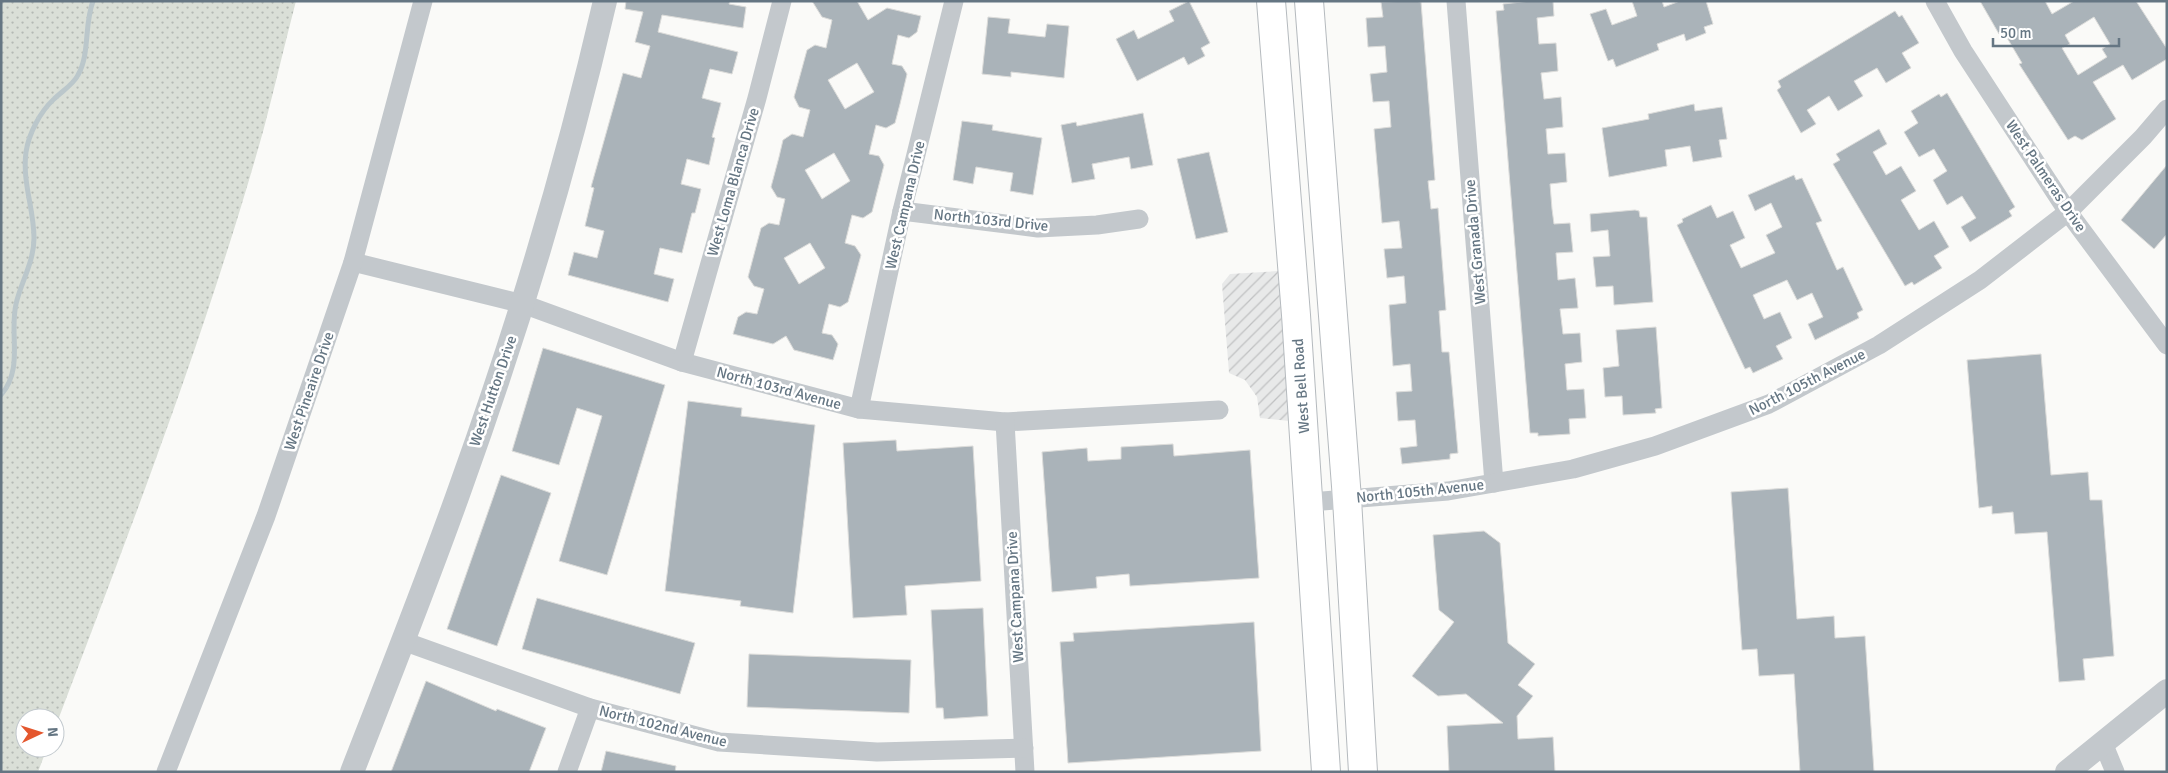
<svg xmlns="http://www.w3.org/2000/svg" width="2168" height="773" font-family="Signika,sans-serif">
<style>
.industrial{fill:url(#industrial-furrows)}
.grass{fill:url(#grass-dots)}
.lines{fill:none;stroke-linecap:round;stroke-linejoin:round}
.stream{stroke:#bbc7cb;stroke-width:5}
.building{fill:#aab3b9;stroke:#dcdcda;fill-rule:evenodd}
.primary-casing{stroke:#b5babe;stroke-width:30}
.minor{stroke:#c3c8cc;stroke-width:19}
.tertiary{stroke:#c3c8cc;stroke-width:24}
.primary{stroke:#fff;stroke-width:28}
.labels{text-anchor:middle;stroke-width:5;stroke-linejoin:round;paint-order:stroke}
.street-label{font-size:15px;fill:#657683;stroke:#fff}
</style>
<defs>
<pattern id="industrial-furrows" width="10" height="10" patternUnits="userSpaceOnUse" patternTransform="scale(1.25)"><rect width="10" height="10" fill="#e8e9e9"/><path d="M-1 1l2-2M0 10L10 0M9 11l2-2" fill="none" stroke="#c0c1c2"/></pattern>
<pattern id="grass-dots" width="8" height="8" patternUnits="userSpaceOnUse" patternTransform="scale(1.25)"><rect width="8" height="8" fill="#dadfd7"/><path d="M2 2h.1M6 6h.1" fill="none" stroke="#b4b9b4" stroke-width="1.8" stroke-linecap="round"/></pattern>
</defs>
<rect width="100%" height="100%" fill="#fafaf8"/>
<polygon class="industrial" points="1278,271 1289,421 1260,418 1257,397 1245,380 1229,373 1222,284 1230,274"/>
<path class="grass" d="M1,1H296C285,43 275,86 264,128C207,332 130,530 55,728V718H25V748H47L38,772H1Z"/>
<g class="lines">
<path class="stream" d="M1,395C24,368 9,335 16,304C21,282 34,262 34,238C34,209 22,182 26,152C29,133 40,112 54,99C62,91 73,85 78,75C90,54 84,25 93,1"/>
</g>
<g class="building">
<polygon points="626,1 730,1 729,4 746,7 743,28 662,15 658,32 738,52 732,74 710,69 702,98 721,103 712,137 715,138 709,165 687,159 681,184 701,189 695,213 692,213 682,253 660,248 654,274 674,279 668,302 568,275 574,252 597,258 604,231 585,226 594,188 591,187 623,73 641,78 650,46 635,42 643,12 625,9"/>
<path d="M812,1H857L868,20L887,8L921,16L917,32L909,38L898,35L892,64L902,66L907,74L900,104L895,123L886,128L876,125L869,154L879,156L884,165L872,212L863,218L852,215L845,243L855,246L861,255L848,302L840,307L829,304L822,333L832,335L838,344L833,360L794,350L786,336L773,344L733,334L738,317L746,312L757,314L764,289L754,286L748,277L761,228L769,223L779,225L785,199L777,197L771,187L779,157L783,140L792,134L803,137L810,110L799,107L794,97L798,83L807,50L815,45L826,48L832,20L822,17ZM857,63L874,92L845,109L828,80ZM834,153L850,181L822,199L805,170ZM810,243L825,268L799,284L784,258Z"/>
<polygon points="1189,1 1210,43 1201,48 1205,56 1188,65 1184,57 1137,81 1116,39 1134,30 1138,39 1174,21 1169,11"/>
<polygon points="1414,1 1421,2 1435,180 1428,181 1431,209 1438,208 1446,310 1439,311 1442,352 1449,352 1458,453 1450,454 1450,459 1402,464 1400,448 1417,446 1415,420 1398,421 1396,392 1412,391 1410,364 1393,366 1391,337 1389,305 1406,303 1404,276 1387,278 1384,249 1402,248 1399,221 1382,223 1374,129 1391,127 1389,101 1373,102 1370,74 1387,72 1385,46 1368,47 1366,18 1383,17 1381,2"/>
<polygon points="1531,1 1553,1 1554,16 1537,18 1539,44 1556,43 1558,71 1541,73 1544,99 1561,97 1563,127 1546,129 1548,154 1565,153 1567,182 1550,184 1552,209 1554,224 1570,223 1573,252 1556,253 1558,280 1575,278 1578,308 1560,309 1563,334 1580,333 1582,362 1565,364 1567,390 1584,389 1586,418 1569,419 1570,434 1538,436 1538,433 1530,433 1496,11 1504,10 1503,4"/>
<polygon points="1632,1 1662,1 1664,7 1680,1 1706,1 1713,24 1704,27 1706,33 1686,41 1684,34 1657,44 1659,50 1616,67 1613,59 1608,61 1590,14 1606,9 1612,25 1637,16"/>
<path d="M1980,1H2045L2052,14L2074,1H2136L2167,49V59L2132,80L2123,65L2093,82L2116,119L2082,140L2075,136L2068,140L2019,64L2022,63L2003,31L1999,34ZM2094,17L2110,44L2102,49L2107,57L2078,75L2062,48L2070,44L2065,35Z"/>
<polygon points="1895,11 1899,17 1902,15 1919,43 1902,53 1911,68 1886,83 1877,68 1854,81 1863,96 1838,111 1829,96 1807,110 1816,124 1801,133 1777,90 1781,87 1778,81"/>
<polygon points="988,17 1010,19 1008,33 1045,37 1047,24 1069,26 1064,78 1011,72 1011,77 982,74"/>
<polygon points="1947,93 2015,207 2009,211 2012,216 1970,242 1961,227 1976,218 1962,196 1947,205 1933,180 1947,171 1934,149 1919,157 1904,132 1918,123 1911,111 1939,94 1941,97"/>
<polygon points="1694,104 1695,111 1722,107 1727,139 1719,140 1722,157 1693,162 1690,146 1665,150 1667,166 1609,177 1602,128 1649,119 1648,114"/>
<polygon points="1143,113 1153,165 1131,169 1129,157 1092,164 1095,179 1072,183 1061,125 1076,122 1077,126"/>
<polygon points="962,121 993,125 992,130 1042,138 1033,195 1010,191 1013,173 976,167 973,184 953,180"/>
<polygon points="1879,129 1887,144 1873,152 1886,175 1901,166 1916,191 1901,200 1919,230 1934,221 1949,247 1934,256 1942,268 1914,285 1912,282 1905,286 1833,164 1840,160 1836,154"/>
<polygon points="1209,152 1228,232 1196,239 1177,159"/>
<polygon points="2167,165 2167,234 2154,249 2121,220"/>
<polygon points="1794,175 1796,180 1802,178 1822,221 1816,223 1837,270 1843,267 1863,310 1857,313 1859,318 1815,340 1808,324 1823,317 1812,293 1797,300 1787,280 1753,295 1764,319 1780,312 1792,338 1776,346 1783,359 1753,373 1750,367 1745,369 1677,225 1683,222 1682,219 1711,205 1717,218 1733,211 1745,238 1730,245 1741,268 1775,253 1766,235 1782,227 1771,203 1755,211 1748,195"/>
<polygon points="1635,210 1639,211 1640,217 1647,217 1653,302 1614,305 1613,286 1596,287 1593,257 1610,256 1608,230 1591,232 1590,214"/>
<polygon points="1656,327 1662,408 1655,409 1656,413 1623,415 1622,396 1605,397 1603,368 1619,366 1616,330"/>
<polygon points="543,348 665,385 607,575 559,561 602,416 577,408 559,465 512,451"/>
<polygon points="2041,354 2051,475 2088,472 2090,500 2102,500 2114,656 2083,659 2085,680 2059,682 2047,532 2015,534 2013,512 1992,514 1992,506 1979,508 1967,360"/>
<polygon points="688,401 742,408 741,416 815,425 793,613 740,606 741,601 665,591"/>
<polygon points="896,440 897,451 973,446 981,581 905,586 907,615 853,618 843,443"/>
<polygon points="1173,444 1174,456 1250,450 1259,578 1130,586 1129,574 1096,577 1097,588 1052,592 1042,452 1087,448 1088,461 1121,459 1121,447"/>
<polygon points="501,475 551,493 497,646 447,629"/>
<polygon points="1788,488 1797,619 1834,616 1835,638 1865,636 1874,772 1800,772 1794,674 1759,676 1757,649 1742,650 1731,492"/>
<polygon points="1484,531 1500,543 1508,643 1535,664 1518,685 1533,696 1517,716 1518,739 1553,737 1555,772 1449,772 1447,726 1503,723 1466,694 1438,696 1412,676 1454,622 1439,610 1433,535"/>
<polygon points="537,598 695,643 680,694 522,649"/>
<polygon points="983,608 988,716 944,719 943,708 936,708 931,610"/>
<polygon points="1254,622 1261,751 1068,763 1060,642 1074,641 1073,633"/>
<polygon points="749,654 911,660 909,713 747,707"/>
<polygon points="426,681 496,711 497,709 546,728 529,772 391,772"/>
<polygon points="606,751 676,766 675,772 601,772"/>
</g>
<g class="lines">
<g class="primary-casing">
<g id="primary">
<polyline points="1271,1 1296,315 1326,772"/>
<polyline points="1309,1 1347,499 1363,772"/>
</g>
</g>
<g class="minor">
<polyline points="1456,1 1494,483"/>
<polyline points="1935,1 1963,51 2068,212 2167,345"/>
<polyline points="902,211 1038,228 1097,225 1139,219"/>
<polyline points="353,262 523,304 682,362 859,409 1005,422 1219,410"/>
<polyline points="682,362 757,98 782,1"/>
<polyline points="859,409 902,211 954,1"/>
<polyline points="1005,422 1025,772"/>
<polyline points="1310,502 1448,491 1573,469 1655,446 1769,404 1879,345 1980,280 2068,212 2143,137 2167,109"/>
<polyline points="403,641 590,708 719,742 877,752 1024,748"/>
<polyline points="2103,743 2115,772"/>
<polyline points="166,772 266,516 353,262 423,1"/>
<polyline points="567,772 590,708"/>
</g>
<g class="tertiary">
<path d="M352,772C389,677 427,582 461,486C518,328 567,165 605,1"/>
<polyline points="2067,772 2167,691"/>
</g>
<use href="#primary" class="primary"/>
</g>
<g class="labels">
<g class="street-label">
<text transform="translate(2046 176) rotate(56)" y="5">West Palmeras Drive</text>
<text transform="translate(733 182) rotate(-74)" y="5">West Loma Blanca Drive</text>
<text transform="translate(905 205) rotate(-77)" y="5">West Campana Drive</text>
<text transform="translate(991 220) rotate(6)" y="5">North 103rd Drive</text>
<text transform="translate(1475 242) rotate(-95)" y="5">West Granada Drive</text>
<text transform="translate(1807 382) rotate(-27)" y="5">North 105th Avenue</text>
<text transform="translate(1301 386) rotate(-94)" y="5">West Bell Road</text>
<text transform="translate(779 388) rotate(15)" y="5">North 103rd Avenue</text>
<text transform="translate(309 391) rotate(-71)" y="5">West Pineaire Drive</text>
<text transform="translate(493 391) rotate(-71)" y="5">West Hutton Drive</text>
<text transform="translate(1420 491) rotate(-6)" y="5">North 105th Avenue</text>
<text transform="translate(1015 597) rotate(-93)" y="5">West Campana Drive</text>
<text transform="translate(663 726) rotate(14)" y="5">North 102nd Avenue</text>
</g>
</g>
<rect width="2168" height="773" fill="none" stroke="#657683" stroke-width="5"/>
<g transform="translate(40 733) rotate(86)"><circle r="24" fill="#ffffff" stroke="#c1c8cd"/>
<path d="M0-4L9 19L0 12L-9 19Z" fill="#e4572e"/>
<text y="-8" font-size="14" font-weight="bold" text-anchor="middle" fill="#657683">N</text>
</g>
<path d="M1993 38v8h126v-8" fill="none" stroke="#657683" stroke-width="2.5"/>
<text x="2000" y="38" font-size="15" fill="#657683" stroke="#ffffff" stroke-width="4" paint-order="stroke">50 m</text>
</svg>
